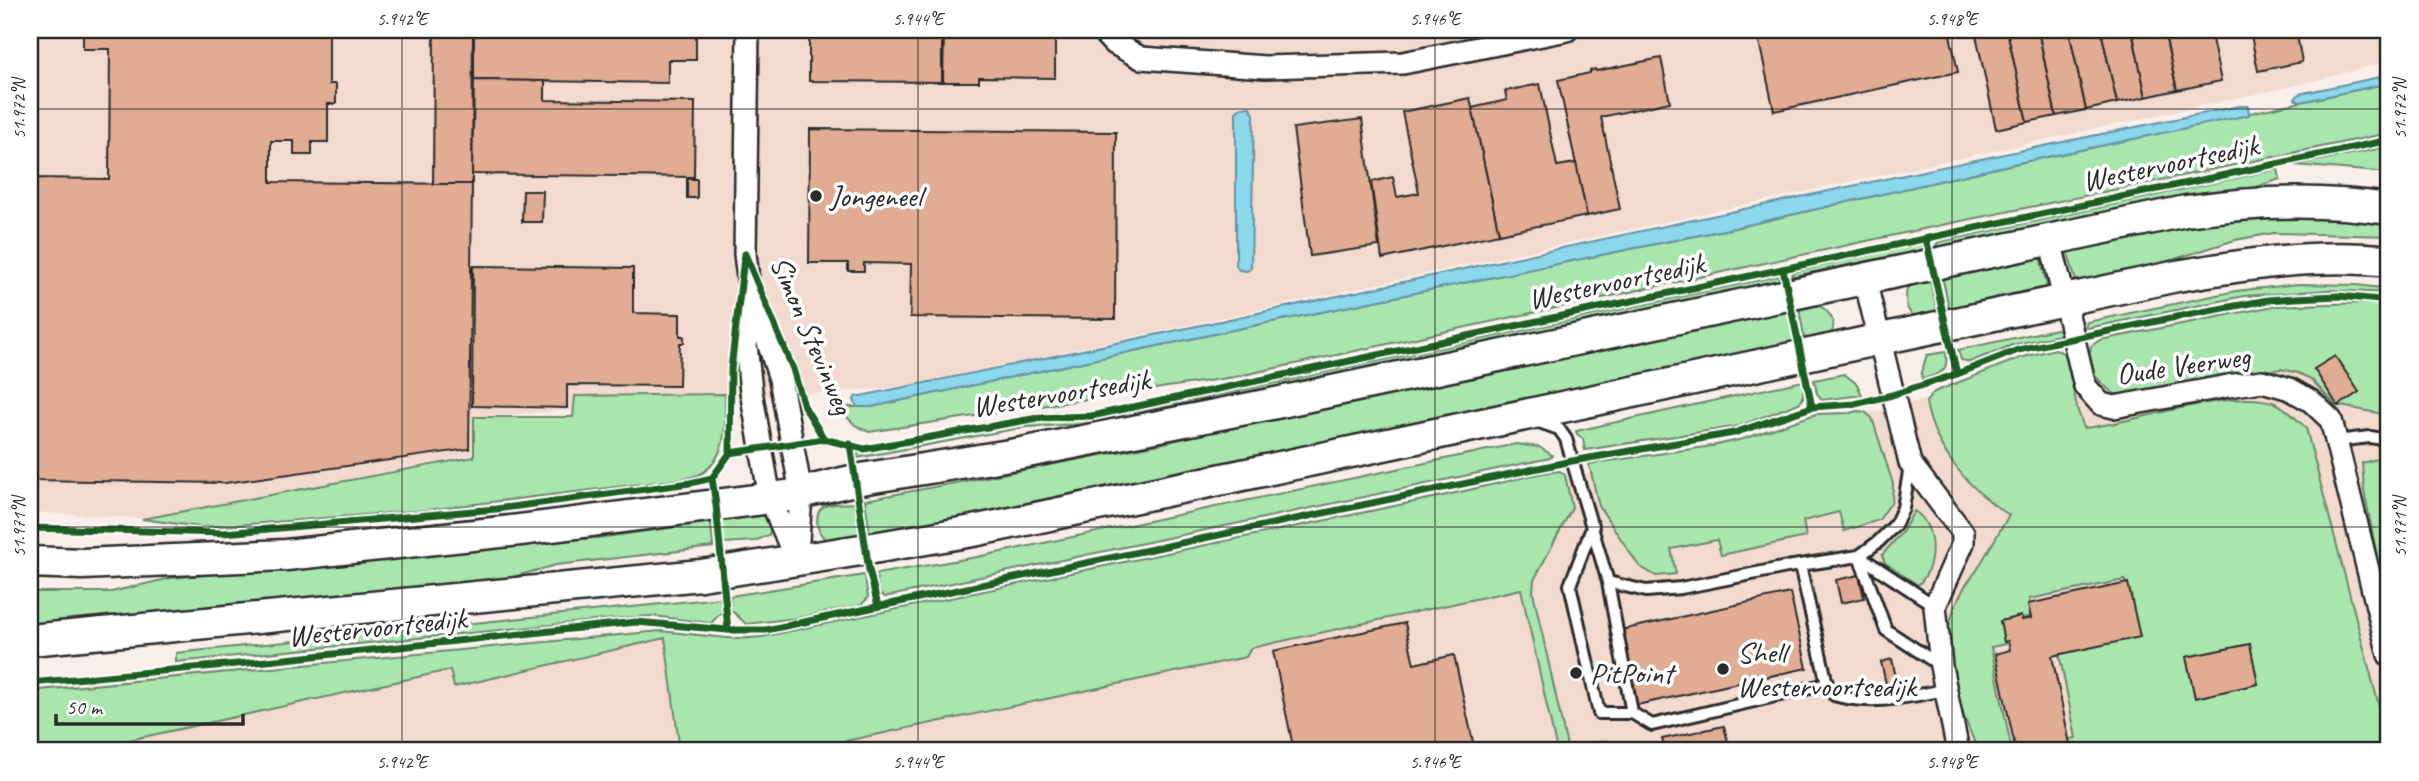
<svg xmlns="http://www.w3.org/2000/svg" width="2419" height="781" font-family="Caveat,sans-serif">
<style>
.built{fill:#f2dacf}
.green{fill:#a8e6ae;stroke:#6a886c;stroke-width:2}
.water{fill:#8bd7ec;stroke:#65929f;stroke-width:2}
.building{fill:#e0ac93;stroke:#2b2b2b;stroke-width:2}
.lines{fill:none;stroke-linecap:round;stroke-linejoin:round}
.service-casing{stroke:#2b2b2b;stroke-width:16}
.minor-casing{stroke:#2b2b2b;stroke-width:26}
.secondary-casing{stroke:#2b2b2b;stroke-width:35}
.service{stroke:#fff;stroke-width:10}
.minor{stroke:#fff;stroke-width:21}
.secondary{stroke:#fff;stroke-width:30}
.cycleway-casing{stroke:#fff;stroke-width:11}
.cycleway{stroke:#1b5e20;stroke-width:7}
.ticks{fill:none;stroke:#2b2b2b;stroke-width:2;stroke-opacity:0.45}
.poi-dot{fill:#2b2b2b;stroke:#fff;stroke-width:2.5}
.labels{text-anchor:middle;stroke-width:7;stroke-linejoin:round;paint-order:stroke}
.street-label{font-size:30px;fill:#2b2b2b;stroke:#fff}
.poi-label{font-size:30px;fill:#2b2b2b;stroke:#fff;text-anchor:start}
.neatline{fill:none;stroke:#2b2b2b;stroke-width:2.5}
.ticks-label{font-size:18px;text-anchor:middle;fill:#2b2b2b}
</style>
<rect width="100%" height="100%" fill="#f9eee9"/>
<filter id="ink" filterUnits="userSpaceOnUse"><feTurbulence type="fractalNoise" baseFrequency=".0143" numOctaves="2"/><feDisplacementMap in="SourceGraphic" scale="14" xChannelSelector="R" yChannelSelector="G"/><feConvolveMatrix kernelMatrix="1 2 1 2 8 2 1 2 1" color-interpolation-filters="sRGB"/></filter>
<g filter="url(#ink)">
<g class="built">
<polygon points="30,30 2389,30 2389,61 2302,84 901,387 475,417 472,455 154,519 30,512"/>
<polygon points="2389,324 2389,751 30,751 30,686 658,636 762,637 882,617 1729,445 2245,326"/>
</g>
<g class="green">
<polygon points="2389,83 2389,133 1918,230 1234,377 869,432 855,425 837,407 871,407 1247,327 1734,228 2009,165"/>
<polygon points="2389,146 2389,173 2295,165 2377,149"/>
<polygon points="2278,169 2280,179 2250,189 2167,199 1940,247 1936,245 1939,242"/>
<polygon points="2296,216 2389,222 2389,236 2274,233 2235,240 2134,272 2077,285 2067,250 2193,224 2250,217"/>
<polygon points="1920,244 1925,247 1925,249 1790,277 1794,272"/>
<polygon points="2040,256 2048,291 1950,312 1942,276"/>
<polygon points="1778,276 1781,281 1110,423 1026,427 857,458 859,452 1038,422 1093,420 1181,403"/>
<path d="M1930,280L1938,315L1916,318C1905,311 1905,300 1907,288L1914,283Z"/>
<polygon points="2299,284 2356,285 2389,289 2389,293 2328,290 2244,296 2088,328 2085,327 2087,322 2236,291"/>
<polygon points="2364,303 2389,305 2389,415 2335,405 2311,379 2298,373 2281,369 2200,379 2141,396 2118,396 2108,389 2093,374 2089,357 2091,346 2100,340 2274,306"/>
<path d="M1813,304C1827,305 1842,326 1827,337C1822,341 1812,341 1805,343L1799,307Z"/>
<polygon points="1787,309 1795,345 1000,513 870,536 865,500 1155,445 1365,397"/>
<polygon points="2056,329 2059,330 2060,335 2012,345 1970,362 1961,360 1958,350"/>
<path d="M2055,349L2065,354L2078,411L2084,428C2136,423 2224,389 2272,402C2284,405 2297,420 2306,428L2389,744V751H2051L2049,743L2076,738L2058,648L2136,633L2125,580L2029,599L2032,616L2002,623L2006,644L1991,647L2012,751H1978L1958,701L1947,635L1954,608L1965,586L1977,570L2009,515C1969,490 1934,449 1926,402L1934,392L2020,358Z"/>
<path d="M1946,352C1949,373 1940,374 1922,379L1921,372L1927,355Z"/>
<polygon points="1844,374 1857,384 1862,395 1822,400 1817,393 1814,380"/>
<polygon points="1803,381 1803,399 1799,403 1739,426 1585,450 1583,439 1577,434 1576,431"/>
<path d="M725,394C725,421 729,454 704,472C698,476 689,477 682,479L426,510L237,525L200,527L142,519L474,457V417H573L575,396Z"/>
<polygon points="1858,411 1865,412 1872,418 1893,484 1892,501 1879,520 1844,531 1839,512 1803,521 1806,537 1721,555 1717,540 1671,549 1676,574 1656,576 1639,566 1599,506 1589,464 1712,446 1743,439 1816,414 1851,413"/>
<polygon points="1516,444 1539,447 1552,455 1550,458 885,597 879,593 876,574 977,557"/>
<polygon points="2384,457 2389,457 2389,617 2364,490 2362,463"/>
<polygon points="1560,471 1565,475 1572,508 1534,580 1533,592 1568,751 1557,751 1521,589 1251,648 1246,657 798,751 680,751 665,638 454,687 450,670 79,751 30,751 30,691 661,631 736,639 762,637 1438,497 1543,473"/>
<path d="M854,503L860,537C850,539 836,544 826,539C816,533 813,512 825,506C833,503 846,504 854,503Z"/>
<path d="M1914,511C1937,524 1937,568 1918,585L1885,563L1882,555L1903,531Z"/>
<polygon points="755,516 764,516 770,520 771,527 769,535 755,541 724,543 721,521"/>
<polygon points="711,522 713,547 556,565 473,588 30,626 30,592 111,592 171,578 605,537"/>
<polygon points="865,575 868,598 861,605 797,618 746,624 731,610 730,596"/>
<polygon points="720,598 722,612 711,623 653,616 633,617 176,662 176,653"/>
</g>
<g class="water">
<polygon points="2389,75 2389,83 2300,102 2295,99 2299,94"/>
<path d="M2240,106H2248L2249,115L2009,165L1734,228L1247,327L871,407H857L854,400L855,397C1317,304 1777,198 2240,106Z"/>
<polygon points="1250,107 1254,114 1251,268 1247,271 1239,270 1236,266 1236,112 1241,108"/>
</g>
<g class="building">
<polygon points="83,30 329,30 329,84 336,84 336,104 328,104 328,142 312,142 312,155 294,155 294,141 271,141 271,182 472,184 469,449 225,483 30,480 30,178 109,179 110,49 83,49"/>
<polygon points="434,30 473,30 472,184 433,184"/>
<polygon points="474,30 696,30 696,60 668,60 668,83 474,80"/>
<polygon points="809,30 942,30 942,82 809,81"/>
<polygon points="944,30 1055,30 1055,78 979,77 979,82 943,82"/>
<polygon points="1271,30 1372,30 1373,33 1271,36"/>
<polygon points="1793,30 1949,30 1958,72 1774,111 1758,37"/>
<polygon points="1975,30 2007,30 2027,122 1996,129"/>
<polygon points="2007,30 2038,30 2056,116 2027,122"/>
<polygon points="2038,30 2069,30 2086,110 2056,116"/>
<polygon points="2069,30 2101,30 2117,103 2086,110"/>
<polygon points="2101,30 2132,30 2146,97 2117,103"/>
<polygon points="2132,30 2164,30 2177,90 2146,97"/>
<polygon points="2164,30 2210,30 2221,81 2177,90"/>
<polygon points="2250,30 2296,30 2302,62 2258,71"/>
<polygon points="1661,58 1670,102 1601,117 1620,209 1587,216 1558,80 1590,73 1590,71 1595,69 1596,71"/>
<polygon points="474,80 545,81 545,100 695,102 694,177 472,174"/>
<polygon points="1540,84 1557,166 1576,163 1587,216 1499,234 1472,108 1507,100 1505,91"/>
<polygon points="1470,98 1499,234 1382,259 1371,182 1393,177 1397,197 1419,193 1402,112"/>
<polygon points="1362,119 1379,246 1310,256 1293,128"/>
<polygon points="810,129 1116,132 1115,319 910,317 911,264 864,263 864,271 848,271 848,263 809,263"/>
<rect x="687" y="179" width="10" height="19"/>
<polygon points="523,191 543,191 542,222 522,222"/>
<polygon points="473,266 633,268 633,313 680,314 680,336 684,336 684,343 680,343 679,386 567,385 567,408 472,406"/>
<polygon points="2335,356 2359,392 2338,406 2314,369"/>
<polygon points="1859,575 1864,598 1841,603 1836,580"/>
<polygon points="2128,583 2140,637 2052,656 2070,744 2048,748 2049,751 2016,751 1995,654 2010,650 2008,641 2004,642 2000,621 2021,616 2022,620 2031,618 2028,604"/>
<polygon points="1790,593 1807,668 1637,705 1621,630"/>
<polygon points="1405,623 1414,664 1454,655 1475,751 1294,751 1273,651"/>
<polygon points="2250,644 2258,684 2195,698 2186,657"/>
<polygon points="1892,659 1897,682 1886,684 1881,662"/>
<polygon points="1724,726 1730,751 1665,751 1662,739"/>
<polygon points="1606,741 1608,751 1585,751 1584,745"/>
</g>
<g class="lines">
<g class="service-casing">
<g id="service">
<polyline points="1536,421 1559,429 1566,439 1608,582 1632,713 1652,725 1827,684"/>
<polyline points="2336,441 2370,437 2389,440"/>
<polyline points="1593,525 1570,585 1599,713 1632,713"/>
<polyline points="1859,556 1886,630 1941,666"/>
<polyline points="1859,556 1935,606"/>
<path d="M1800,565L1827,684L1834,695C1871,706 1907,697 1945,690"/>
<polyline points="1608,582 1646,591 1681,588 1787,567 1859,556 1878,542 1895,525 1903,508 1910,466"/>
</g>
</g>
<g class="minor-casing">
<g id="minor">
<polyline points="748,30 745,254 752,311 746,345 751,391 770,498 796,560"/>
<polyline points="1101,30 1112,42 1141,58 1265,67 1403,63 1567,30"/>
<polyline points="2050,240 2085,386 2101,404 2114,407 2228,386 2262,381 2290,389 2311,401 2331,420 2389,655"/>
<polyline points="1865,280 1910,463 1963,533 1963,543 1935,606 1941,666 1958,751"/>
<polyline points="752,311 767,339 780,379 792,443 801,493 797,556"/>
</g>
</g>
<g class="secondary-casing">
<g id="secondary">
<path d="M30,562L82,564L286,555L520,530L787,496L855,480L1022,453L1271,404L2186,211C2253,201 2322,199 2389,209"/>
<path d="M30,640L701,575L867,549L973,531L1257,472L2177,276C2248,264 2318,253 2389,261"/>
</g>
</g>
<use href="#service" class="service"/>
<use href="#minor" class="minor"/>
<use href="#secondary" class="secondary"/>
<g class="cycleway-casing">
<g id="cycleway">
<polyline points="1926,239 1957,374"/>
<polyline points="745,254 793,369 804,406 824,439"/>
<polyline points="1783,269 1812,407"/>
<polyline points="850,444 869,570 878,606"/>
<polyline points="730,453 731,369 744,258"/>
<polyline points="712,478 716,505 728,630"/>
<polyline points="30,528 224,533 496,509 690,483 712,478 730,453 824,439 864,449 1038,418 1091,416 2389,140"/>
<polyline points="30,683 248,663 636,622 728,630 766,630 1572,461 1734,433 1812,407 1855,404 1892,395 1957,374 2018,350 2186,315 2268,300 2295,298 2339,296 2389,301"/>
</g>
</g>
<use href="#cycleway" class="cycleway"/>
</g>
</g>
<path class="ticks" d="M402,30V751M918,30V751M1435,30V751M1952,30V751M30,109H2389M30,527H2389"/>
<g class="poi-dot">
<circle cx="816" cy="196" r="7"/>
<circle cx="1723" cy="669" r="7"/>
<circle cx="1576" cy="673" r="7"/>
</g>
<g class="labels">
<g class="street-label">
<text transform="translate(2170 163) rotate(-12)" y="10">Westervoortsedijk</text>
<text transform="translate(1616 281) rotate(-12)" y="10">Westervoortsedijk</text>
<text transform="translate(812 335) rotate(67)" y="10">Simon Stevinweg</text>
<text transform="translate(2183 365) rotate(-8)" y="10">Oude Veerweg</text>
<text transform="translate(1061 393) rotate(-9)" y="10">Westervoortsedijk</text>
<text transform="translate(377 627) rotate(-6)" y="10">Westervoortsedijk</text>
</g>
<g class="poi-label">
<text x="830" y="206">Jongeneel</text>
<text x="1737" y="662">Shell<tspan x="1737" dy="34">Westervoortsedijk</tspan></text>
<text x="1590" y="683">PitPoint</text>
</g>
</g>
<rect width="2419" height="781" fill="none" stroke="#fff" stroke-width="77"/>
<path d="M56 714v10h187v-10" fill="none" stroke="#2b2b2b" stroke-width="3.5"/>
<text x="66" y="714" font-size="21" fill="#2b2b2b" stroke="#ffffff" stroke-width="5" paint-order="stroke">50 m</text>
<rect x="38" y="38" width="2342" height="704" class="neatline"/>
<g class="ticks-label">
<text x="402" y="25">5.942°E</text>
<text x="918" y="25">5.944°E</text>
<text x="1435" y="25">5.946°E</text>
<text x="1952" y="25">5.948°E</text>
<text transform="translate(19 109) rotate(-90)" y="6">51.972°N</text>
<text transform="translate(2400 109) rotate(-90)" y="6">51.972°N</text>
<text transform="translate(19 527) rotate(-90)" y="6">51.971°N</text>
<text transform="translate(2400 527) rotate(-90)" y="6">51.971°N</text>
<text x="402" y="768">5.942°E</text>
<text x="918" y="768">5.944°E</text>
<text x="1435" y="768">5.946°E</text>
<text x="1952" y="768">5.948°E</text>
</g>
</svg>
